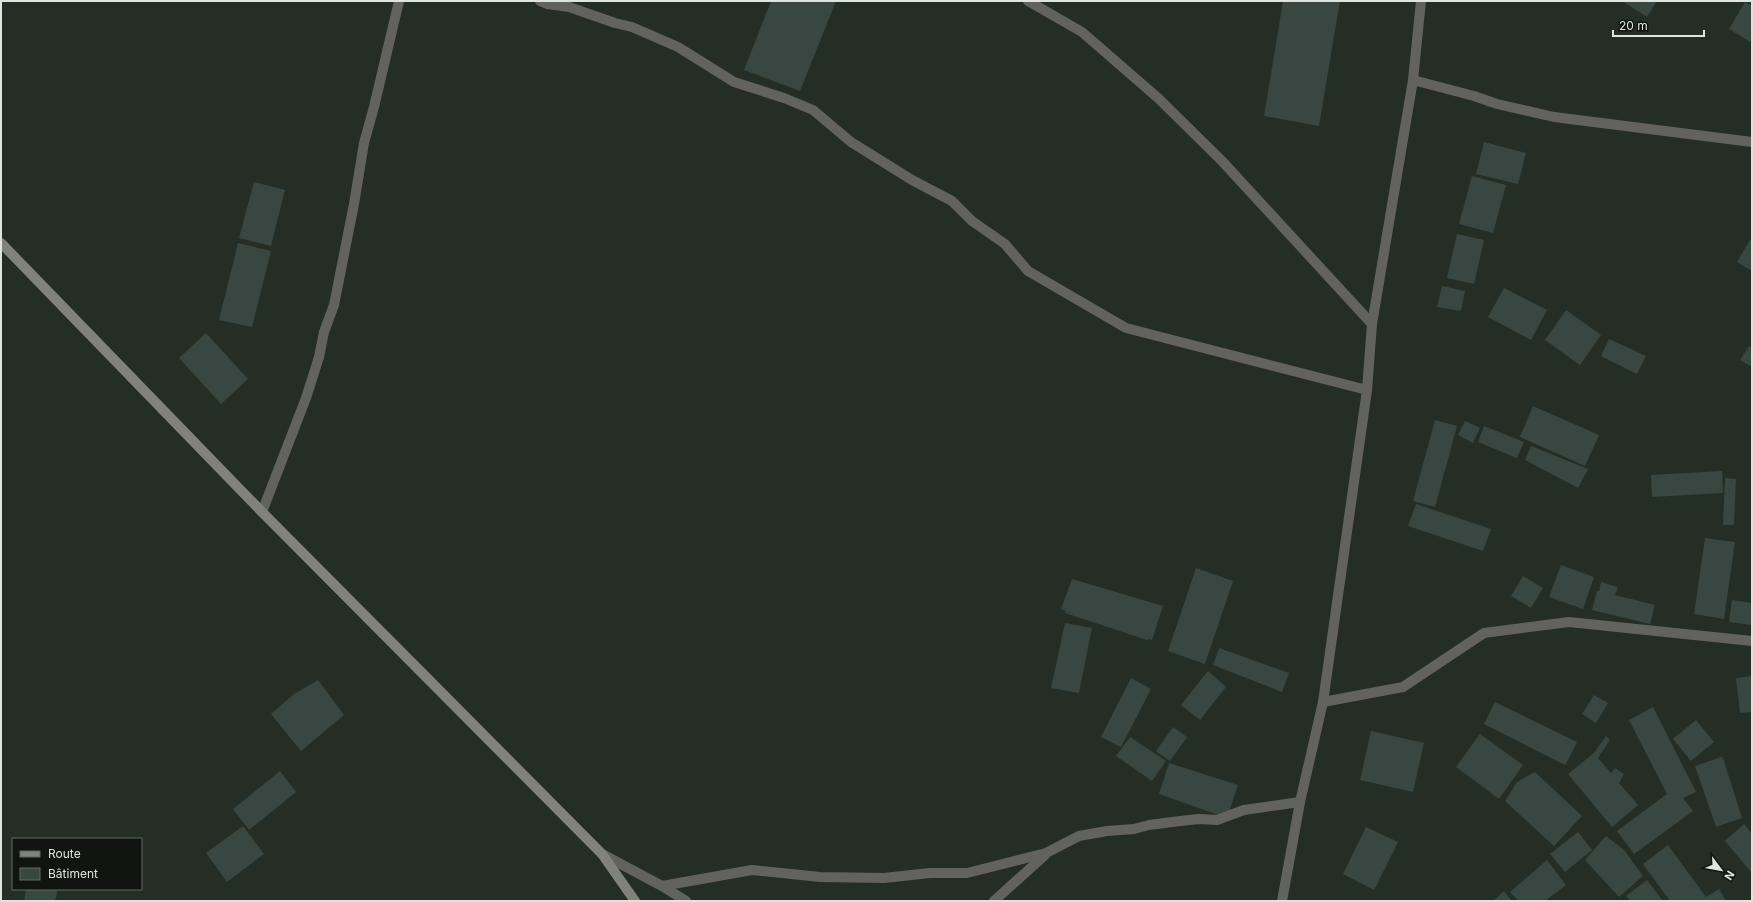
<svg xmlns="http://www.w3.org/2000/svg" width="1753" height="902" font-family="Inter,sans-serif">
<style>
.building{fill:#384741}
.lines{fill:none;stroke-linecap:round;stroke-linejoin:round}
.minor{stroke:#62635e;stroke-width:10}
.tertiary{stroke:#62635e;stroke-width:10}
.secondary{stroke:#80837a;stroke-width:10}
</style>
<rect width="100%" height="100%" fill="#252e25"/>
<g class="building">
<polygon points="771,1 836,1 800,91 744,70"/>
<polygon points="1283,1 1340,1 1319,126 1264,116"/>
<polygon points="1622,1 1657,1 1647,17"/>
<polygon points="1745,2 1752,6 1752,43 1729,29"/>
<polygon points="1484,142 1526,153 1518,184 1476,174"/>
<polygon points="1472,176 1506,185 1493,233 1459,224"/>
<polygon points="254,182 285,190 271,246 239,238"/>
<polygon points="1457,234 1484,240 1474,284 1447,278"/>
<polygon points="1750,240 1752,241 1752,271 1737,262"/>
<polygon points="238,243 271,251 252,327 219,320"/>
<polygon points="1442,286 1465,291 1461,311 1437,307"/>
<polygon points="1504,288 1547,310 1531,340 1488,317"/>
<polygon points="1566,310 1601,335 1580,365 1545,340"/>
<polygon points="206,333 248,379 221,404 179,358"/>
<polygon points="1609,339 1646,356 1637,374 1601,356"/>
<polygon points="1749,346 1752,348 1752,367 1740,360"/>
<polygon points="1533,406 1599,435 1585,466 1520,437"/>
<polygon points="1435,420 1457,426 1435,507 1413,501"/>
<polygon points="1465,421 1480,428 1473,443 1458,435"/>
<polygon points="1484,426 1524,442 1517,458 1478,442"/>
<polygon points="1531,446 1588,469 1578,488 1525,460"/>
<polygon points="1722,471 1723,493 1652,497 1651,475"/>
<polygon points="1725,478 1736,479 1734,525 1723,525"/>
<polygon points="1416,504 1491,529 1483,551 1408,526"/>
<polygon points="1705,538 1735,542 1724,619 1694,614"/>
<polygon points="1561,565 1594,577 1583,609 1549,597"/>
<polygon points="1196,568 1233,581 1205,664 1168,651"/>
<polygon points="1523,576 1543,588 1531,608 1511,596"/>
<polygon points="1072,579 1163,606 1152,640 1148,639 1147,640 1065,613 1066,611 1061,609"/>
<polygon points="1601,582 1618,587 1615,595 1655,605 1650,624 1592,610 1597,591 1599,591"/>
<polygon points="1732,600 1752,603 1752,625 1729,622"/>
<polygon points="1065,623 1092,628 1079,693 1051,688"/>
<polygon points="1219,648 1289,673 1282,692 1213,665"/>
<polygon points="1208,671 1226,687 1200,720 1181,705"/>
<polygon points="1752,676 1752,712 1740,713 1736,678"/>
<polygon points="1131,678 1151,689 1121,747 1101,737"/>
<polygon points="318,680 344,715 301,751 271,714 294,694"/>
<polygon points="1594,695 1608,703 1596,723 1582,714"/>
<polygon points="1495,702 1577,742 1566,764 1565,765 1484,724"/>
<polygon points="1653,707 1696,792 1683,798 1693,811 1634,854 1617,831 1667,794 1629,720"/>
<polygon points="1696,720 1714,742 1691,761 1673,739"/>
<polygon points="1173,727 1187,737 1170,761 1156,751"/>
<polygon points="1371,731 1424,743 1413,792 1360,780"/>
<polygon points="1480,734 1523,765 1499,799 1456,767"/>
<polygon points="1606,736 1610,740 1598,758 1611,773 1615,768 1624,774 1619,783 1638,805 1612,827 1568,774 1594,753"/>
<polygon points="1130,737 1166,761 1152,781 1116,756"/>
<polygon points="1721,757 1723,758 1742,818 1716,827 1695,766"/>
<polygon points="1169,763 1238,785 1227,818 1159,794"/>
<polygon points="280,771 296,792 249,830 233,809"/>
<polygon points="1535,772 1582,816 1554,846 1505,801 1517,782"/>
<polygon points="1744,824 1752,834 1752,873 1725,841"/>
<polygon points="243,826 264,854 227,882 206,853"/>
<polygon points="1366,827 1398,842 1374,890 1343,874"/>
<polygon points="1578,832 1592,850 1565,872 1550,854"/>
<polygon points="1606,836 1624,850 1643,876 1619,897 1585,860"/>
<polygon points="1668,845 1706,897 1719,889 1726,901 1670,901 1643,864"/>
<polygon points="1547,860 1566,885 1545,901 1519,901 1510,892"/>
<polygon points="1647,880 1663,901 1631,901 1626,896"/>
<polygon points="26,889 58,889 55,901 24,901"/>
<polygon points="1504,891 1512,901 1493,901"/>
</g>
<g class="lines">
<g class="minor">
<polyline points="540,1 547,4 569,7 615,23 632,27 678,47 734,82 784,98 813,110 851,142 912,180 952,201 972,221 1005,244 1028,271 1126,328 1367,390"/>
<polyline points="1028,1 1082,32 1158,98 1222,161 1372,324"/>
<polyline points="1413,80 1474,96 1497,104 1554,117 1752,142"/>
<polyline points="262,512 306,398 319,357 324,332 334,305 354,204 364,143 374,107 399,1"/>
<polyline points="1323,702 1403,687 1484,633 1569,622 1752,641"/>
<polyline points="602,854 662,886 686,901"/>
<polyline points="662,886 752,870 820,877 884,878 930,873 967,873 1046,853 1079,836 1107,831 1134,829 1149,825 1180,821 1199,819 1217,820 1244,810 1300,802"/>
<polyline points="994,901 1045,855"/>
</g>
<polyline class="tertiary" points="1282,901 1300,802 1323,702 1367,390 1372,324 1413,80 1421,1"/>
<polyline class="secondary" points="1,243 262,512 602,854 635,901"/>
</g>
<rect width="1753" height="902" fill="none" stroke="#dee4de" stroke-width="4"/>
<rect x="12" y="838" width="130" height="52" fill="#111511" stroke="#636863"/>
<rect x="20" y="851" width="20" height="6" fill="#80837a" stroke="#636863"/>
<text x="48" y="858" font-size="12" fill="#dee4de">Route</text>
<rect x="20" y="868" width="20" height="12" fill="#384741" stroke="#636863"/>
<text x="48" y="878" font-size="12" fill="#dee4de">Bâtiment</text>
<g transform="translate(1721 870) rotate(122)" stroke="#111511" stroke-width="3" paint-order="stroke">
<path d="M0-3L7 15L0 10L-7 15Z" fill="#dee4de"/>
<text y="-6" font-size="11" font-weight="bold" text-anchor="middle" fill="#dee4de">N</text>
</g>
<path d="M1613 30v6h91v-6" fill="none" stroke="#dee4de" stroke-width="2"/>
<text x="1619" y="30" font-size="12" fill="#dee4de" stroke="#111511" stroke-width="3" paint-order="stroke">20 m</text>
</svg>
